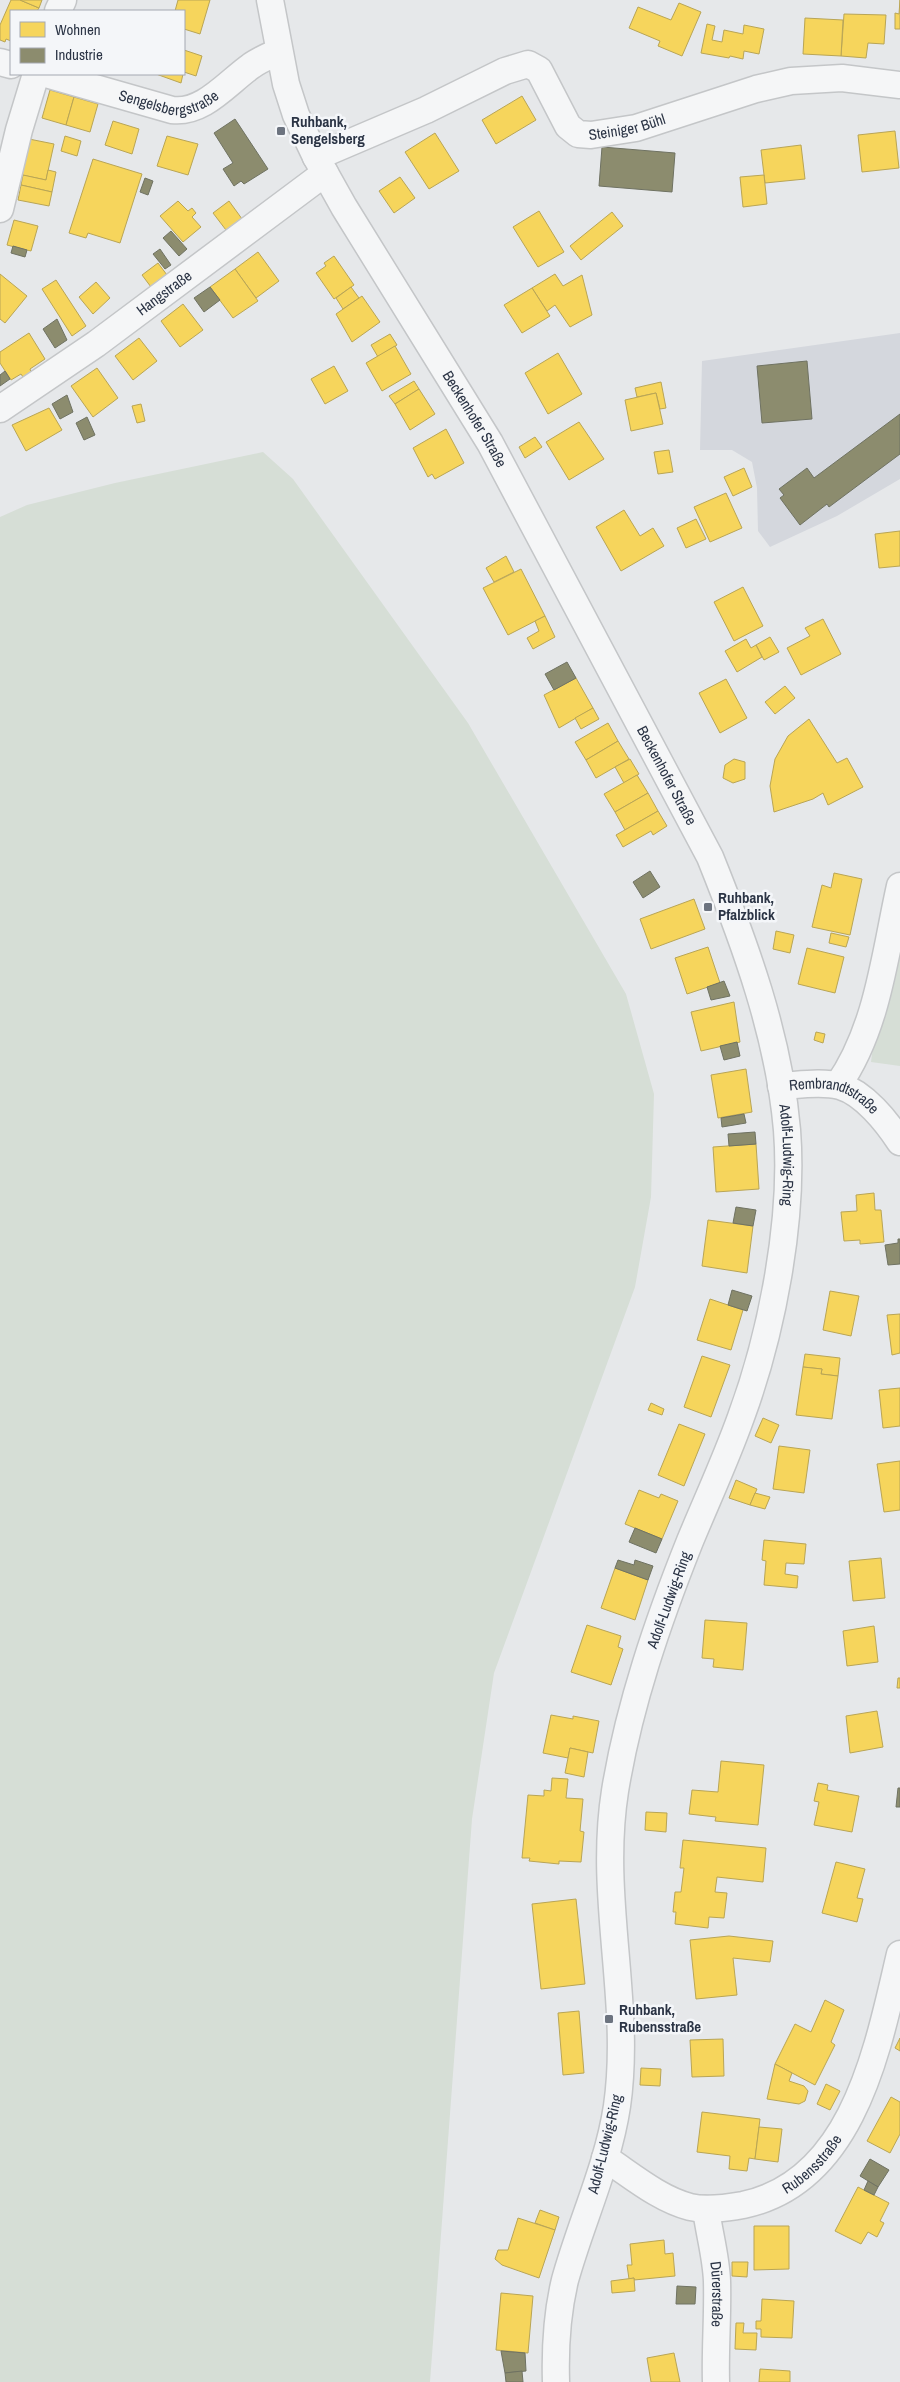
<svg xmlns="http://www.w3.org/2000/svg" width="900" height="2382" font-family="'Archivo Narrow',sans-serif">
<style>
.built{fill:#d4d7dd}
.green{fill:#d6ded6}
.homes{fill:#f6d55c;stroke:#b9a555}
.industry{fill:#8c8c6e;stroke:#6f7262}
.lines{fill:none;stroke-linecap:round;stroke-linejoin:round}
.minor-casing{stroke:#c4c6c8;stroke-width:29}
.minor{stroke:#f5f6f7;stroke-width:26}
.poi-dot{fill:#6c737f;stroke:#f4f6f9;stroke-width:2}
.labels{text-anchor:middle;stroke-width:5;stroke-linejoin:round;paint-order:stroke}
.street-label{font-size:15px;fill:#2b3445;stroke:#f4f6f9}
.poi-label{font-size:15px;font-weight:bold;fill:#2b3445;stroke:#f4f6f9;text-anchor:start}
</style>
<rect width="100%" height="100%" fill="#e6e8ea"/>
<polygon class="built" points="900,333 900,479 837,516 770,547 758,531 757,488 752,462 732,450 700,450 702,361"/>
<g class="green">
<polygon points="263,452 293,479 468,723 626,994 654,1094 651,1197 635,1287 494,1673 472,1819 430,2382 0,2382 0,517 27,505 115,483"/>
<polygon points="900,913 900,1066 871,1062 877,1016"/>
</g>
<g class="homes">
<polygon points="11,0 20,0 39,8 37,11 11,11 11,41 6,39 5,42 0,40 0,25"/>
<polygon points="20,0 42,0 39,8"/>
<polygon points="178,0 210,0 200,34 184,29 184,11 175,11"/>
<polygon points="900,0 900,29 895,29 895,13 899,14"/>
<polygon points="679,3 701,12 682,56 658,46 660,41 629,28 638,7 671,20"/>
<polygon points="844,14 886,15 884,44 868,43 866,58 841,56"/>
<polygon points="805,18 843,20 841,56 803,54"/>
<polygon points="707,24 715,26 712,40 722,42 724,30 743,34 744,25 764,29 759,54 744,51 743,59 730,56 729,58 701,53"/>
<polygon points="184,50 202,56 196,76 184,72"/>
<polygon points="156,74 183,74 181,83"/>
<polygon points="50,90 74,97 66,125 42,118"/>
<polygon points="522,96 536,120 496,144 482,120"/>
<polygon points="74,97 98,104 90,132 66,125"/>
<polygon points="113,121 139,129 132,154 105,145"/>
<polygon points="895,131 899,168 862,172 858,135"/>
<polygon points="435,133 459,171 429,189 405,152"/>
<polygon points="65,136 81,141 77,156 61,151"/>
<polygon points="167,136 198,144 188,175 157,166"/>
<polygon points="29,139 54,144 46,180 22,175"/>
<polygon points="801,145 805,179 765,183 761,150"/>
<polygon points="93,159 142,174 120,243 88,233 86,238 69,233"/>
<polygon points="48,170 56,172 52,192 21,185 23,175 46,180"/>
<polygon points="764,175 767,204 743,207 740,177"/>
<polygon points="400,177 415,198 394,213 379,191"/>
<polygon points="21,185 52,192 49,206 18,200"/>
<polygon points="178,201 188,211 192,208 196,213 192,217 201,227 183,242 160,216"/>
<polygon points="229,201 245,223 229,234 213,213"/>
<polygon points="539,211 564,252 538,267 513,227"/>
<polygon points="612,212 623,226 581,260 570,246"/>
<polygon points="14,220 38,226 31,251 7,245"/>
<polygon points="258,252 279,281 256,298 235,269"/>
<polygon points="334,256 354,285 334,299 316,273 326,266 324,263"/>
<polygon points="158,263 170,279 154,291 142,275"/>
<polygon points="235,269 258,301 233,318 210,287"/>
<polygon points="0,274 27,296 5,323 0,319"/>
<polygon points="555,274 563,286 582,275 592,315 570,327 555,305 547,311 532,288"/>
<polygon points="56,280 86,326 72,336 42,289"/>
<polygon points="96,282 110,298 93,314 79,297"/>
<polygon points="351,287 359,298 343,309 336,298"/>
<polygon points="532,288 550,316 522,333 504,305"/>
<polygon points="362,296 380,322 352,342 336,314"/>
<polygon points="183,304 203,330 180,347 161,321"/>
<polygon points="29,333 45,359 30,369 31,372 23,377 21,374 11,380 0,363 0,352"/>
<polygon points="390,334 397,345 378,357 371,345"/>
<polygon points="139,338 157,361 133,380 115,356"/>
<polygon points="395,346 411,374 382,391 366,363"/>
<polygon points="558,353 582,394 548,414 525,373"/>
<polygon points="334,366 348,391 325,404 311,379"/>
<polygon points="97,368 118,398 93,417 71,386"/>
<polygon points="414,381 419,389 395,404 389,396"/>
<polygon points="661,382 666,408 660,409 656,393 637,397 635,388"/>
<polygon points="419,389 435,414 410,430 395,404"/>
<polygon points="656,393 663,424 631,431 625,400"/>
<polygon points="141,404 145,421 137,423 132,406"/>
<polygon points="49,408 62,430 26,451 12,425"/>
<polygon points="579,422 604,459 569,480 546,442"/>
<polygon points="446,429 464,463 435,479 432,474 428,477 413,448"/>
<polygon points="535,437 542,447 525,458 519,447"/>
<polygon points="669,450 673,472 658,474 654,452"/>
<polygon points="744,468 752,487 733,496 724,477"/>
<polygon points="726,493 742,528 710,542 694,507"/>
<polygon points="624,510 640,536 653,528 664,546 621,571 596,527"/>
<polygon points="696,519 706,539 686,548 677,528"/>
<polygon points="900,531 900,566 879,568 875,534"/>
<polygon points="506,556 514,572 494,582 486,568"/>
<polygon points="521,569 545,616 508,635 483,588"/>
<polygon points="743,587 763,626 734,641 714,602"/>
<polygon points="545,616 555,637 533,649 527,638 539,631 535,621"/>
<polygon points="823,619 841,654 801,675 787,648 810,636 805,628"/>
<polygon points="770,637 779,652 764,660 756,645"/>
<polygon points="746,639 751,648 756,645 762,657 737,672 725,651"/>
<polygon points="576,678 593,708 559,728 544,695"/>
<polygon points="726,679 747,718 720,733 699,693"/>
<polygon points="785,686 795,698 775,714 765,702"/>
<polygon points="593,708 599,719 581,729 575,718"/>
<polygon points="809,719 837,763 847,758 863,787 828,805 823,793 813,799 774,812 770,786 775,759 788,736"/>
<polygon points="608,723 618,741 586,760 575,742"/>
<polygon points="618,741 629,759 596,778 586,760"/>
<polygon points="630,759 639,774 624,783 615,767"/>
<polygon points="734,759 745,762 745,779 733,783 723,778 725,765"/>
<polygon points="637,775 648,793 615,812 604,794"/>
<polygon points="648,793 658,811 625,830 615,812"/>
<polygon points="658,811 667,826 653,835 651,831 623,847 616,835"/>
<polygon points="834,873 862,879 850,935 812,927 822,885 831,888"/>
<polygon points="694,899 705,929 651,949 640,919"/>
<polygon points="776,931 794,935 790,953 773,949"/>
<polygon points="831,933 849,937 846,947 829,943"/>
<polygon points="708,947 720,983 687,994 675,958"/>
<polygon points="807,948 844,957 835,993 798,984"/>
<polygon points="734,1002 740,1042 701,1051 691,1012"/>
<polygon points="816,1032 825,1034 823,1043 814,1040"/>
<polygon points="746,1069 752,1112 718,1118 711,1075"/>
<polygon points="756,1144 759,1189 716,1192 713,1147"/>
<polygon points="874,1193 875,1210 881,1210 884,1242 860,1244 860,1240 844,1241 841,1212 857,1211 856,1195"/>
<polygon points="708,1220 753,1226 747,1273 702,1266"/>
<polygon points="830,1291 859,1296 851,1336 823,1330"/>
<polygon points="710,1299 743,1310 731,1350 697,1340"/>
<polygon points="900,1314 900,1353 892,1355 887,1315"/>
<polygon points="805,1354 840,1358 838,1376 821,1374 822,1369 803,1367"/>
<polygon points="702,1356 730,1365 711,1417 684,1407"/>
<polygon points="803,1367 822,1369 821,1374 838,1376 832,1419 796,1415"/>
<polygon points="900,1388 900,1426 883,1428 879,1390"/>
<polygon points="651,1403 664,1409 662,1415 648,1410"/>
<polygon points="763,1418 779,1425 771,1443 755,1436"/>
<polygon points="679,1424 705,1434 684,1486 658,1475"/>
<polygon points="779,1446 810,1450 804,1493 773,1489"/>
<polygon points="900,1461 900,1510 884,1512 877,1464"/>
<polygon points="736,1480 757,1489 750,1505 729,1498"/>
<polygon points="639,1490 659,1498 661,1494 678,1501 662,1539 625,1524"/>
<polygon points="755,1493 770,1497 765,1509 750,1505"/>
<polygon points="764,1540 806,1544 804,1564 786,1563 785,1574 798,1576 797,1588 764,1585 766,1561 762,1560"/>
<polygon points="881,1558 885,1598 853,1601 849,1561"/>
<polygon points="615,1568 648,1580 635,1620 601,1608"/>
<polygon points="705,1620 747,1623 743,1670 713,1667 714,1659 702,1658"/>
<polygon points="587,1625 621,1636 618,1647 623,1649 611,1685 571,1672"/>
<polygon points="874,1626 878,1662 847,1666 843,1631"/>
<polygon points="898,1678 900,1678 900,1688 897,1688"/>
<polygon points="877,1711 883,1747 850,1753 846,1716"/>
<polygon points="551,1715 573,1719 573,1716 599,1721 593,1753 570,1748 568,1758 543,1753"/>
<polygon points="570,1748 588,1752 584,1777 565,1773"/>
<polygon points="721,1761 764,1765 758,1825 715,1821 716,1817 689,1814 692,1790 718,1792"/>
<polygon points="552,1778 568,1779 566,1798 583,1799 580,1831 584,1832 581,1862 559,1861 559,1864 529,1861 530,1858 522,1858 528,1795 544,1796 544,1790 551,1791"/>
<polygon points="818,1783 828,1785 827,1790 859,1796 852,1832 814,1825 819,1802 814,1801"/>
<polygon points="646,1812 667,1813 666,1832 645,1830"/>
<polygon points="683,1840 766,1848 763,1882 717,1877 715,1892 727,1893 724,1918 709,1917 708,1928 675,1924 676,1912 673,1912 675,1892 681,1892 684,1868 680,1868"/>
<polygon points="836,1862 865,1869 857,1898 863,1899 857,1922 822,1913"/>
<polygon points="576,1899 585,1984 541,1989 532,1904"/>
<polygon points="729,1936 773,1941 770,1962 733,1958 737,1995 696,1999 690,1940"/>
<polygon points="825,2000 844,2010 831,2042 835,2045 815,2085 775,2064 795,2024 811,2032"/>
<polygon points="579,2011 584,2073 563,2075 558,2013"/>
<polygon points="900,2038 900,2051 895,2048"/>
<polygon points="723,2039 724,2076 692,2077 690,2040"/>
<polygon points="775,2064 792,2073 789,2081 804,2086 808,2091 805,2101 799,2104 767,2099"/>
<polygon points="641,2068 661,2069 660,2086 640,2085"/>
<polygon points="826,2084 840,2091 830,2110 817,2104"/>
<polygon points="891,2097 900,2102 900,2134 890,2153 867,2141"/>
<polygon points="702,2112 760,2119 755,2159 749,2158 747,2171 729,2169 730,2156 697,2152"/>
<polygon points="759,2127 782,2129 778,2162 755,2159"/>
<polygon points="858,2187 889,2203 880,2221 884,2223 877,2237 868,2232 861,2244 835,2231"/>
<polygon points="540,2210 559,2217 555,2230 535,2223"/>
<polygon points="518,2218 555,2230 539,2278 502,2265 495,2259 498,2250 508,2250"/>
<polygon points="754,2226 789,2226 789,2269 754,2270"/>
<polygon points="664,2240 665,2254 673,2253 675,2276 634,2280 634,2278 629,2279 627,2265 632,2265 630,2244"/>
<polygon points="732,2262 748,2262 747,2277 732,2276"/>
<polygon points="634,2278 635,2291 612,2293 611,2281"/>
<polygon points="501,2293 533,2296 528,2353 496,2350"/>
<polygon points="762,2299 794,2301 792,2338 761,2337 761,2329 756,2329 756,2321 761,2321"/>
<polygon points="736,2323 744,2323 743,2333 757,2333 756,2350 735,2349"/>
<polygon points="674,2353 680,2382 651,2382 647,2358"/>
<polygon points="760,2369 790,2371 790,2382 759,2382"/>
</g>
<g class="industry">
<polygon points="235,119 268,169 244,184 241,181 234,186 223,169 233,163 214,133"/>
<polygon points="602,147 675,153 672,192 599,186"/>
<polygon points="145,178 153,181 148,195 140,192"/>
<polygon points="171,231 187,249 179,256 163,238"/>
<polygon points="13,246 27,250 25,257 11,253"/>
<polygon points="160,249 171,265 165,269 153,254"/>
<polygon points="210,287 220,300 204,312 194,298"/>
<polygon points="57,319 67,340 55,348 43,329"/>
<polygon points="807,361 812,419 762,423 757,366"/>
<polygon points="5,371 10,379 0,386 0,375"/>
<polygon points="67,395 73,412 60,419 52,404"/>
<polygon points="900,414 900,454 829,507 827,504 800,525 780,498 784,495 779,489 807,468 814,478"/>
<polygon points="87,417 95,435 84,440 76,423"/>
<polygon points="567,662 576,678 554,690 545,674"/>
<polygon points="650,871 660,887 643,898 633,882"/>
<polygon points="724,981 730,996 711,1000 707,987"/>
<polygon points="737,1042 740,1056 724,1060 720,1046"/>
<polygon points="744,1114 746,1123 722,1127 721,1118"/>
<polygon points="755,1132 756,1144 729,1146 728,1134"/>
<polygon points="736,1207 756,1210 753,1226 733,1223"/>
<polygon points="898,1239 900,1239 900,1264 888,1265 885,1245 898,1243"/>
<polygon points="732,1290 752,1296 747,1311 728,1305"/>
<polygon points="635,1528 662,1539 656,1553 629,1542"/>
<polygon points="618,1560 634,1565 635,1560 653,1566 648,1580 615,1568"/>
<polygon points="898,1788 900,1788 900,1807 896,1807"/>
<polygon points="870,2159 889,2170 878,2187 860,2176"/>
<polygon points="868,2181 878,2187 874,2195 864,2190"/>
<polygon points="677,2286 696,2287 695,2304 676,2304"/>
<polygon points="501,2351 525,2353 526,2371 505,2373"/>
<polygon points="522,2371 523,2382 506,2382 505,2373"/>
</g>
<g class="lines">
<g class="minor-casing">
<g id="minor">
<path id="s1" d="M270,0L286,84L296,115L316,157L344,207L490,443L710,857C745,944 779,1036 787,1130C794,1219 772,1333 741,1417C726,1459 707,1500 690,1541C658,1621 629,1705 615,1791C598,1898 632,2002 617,2106C608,2166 581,2222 565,2280C557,2313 555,2348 556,2382"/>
<polyline points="58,11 63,0"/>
<polyline points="0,62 11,65"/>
<path id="s2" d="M46,74L172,110C203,114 227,83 251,66C259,60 269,56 278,52"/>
<path id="s3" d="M316,157L426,110L505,71L528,64L539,70L568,126L578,134L591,135L636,128L756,89L791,81L842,78L900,85"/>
<polyline points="0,209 19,130 36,74"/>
<path id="s4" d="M0,409L96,344L325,173"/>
<path d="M838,1085C878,1028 885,953 900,886"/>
<path id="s5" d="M781,1086C799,1085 822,1081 840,1086C864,1093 887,1122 900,1142"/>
<path id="s6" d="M605,2158C631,2175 659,2199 690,2207C706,2211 726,2208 743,2205C854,2182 878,2047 900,1954"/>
<path id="s7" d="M706,2209C709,2233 716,2256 717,2281C718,2315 715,2348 716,2382"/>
</g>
</g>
<use href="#minor" class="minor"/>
</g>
<g class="poi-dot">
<rect x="276" y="126" width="10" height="10" rx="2.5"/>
<rect x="703" y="902" width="10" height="10" rx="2.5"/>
<rect x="604" y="2014" width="10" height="10" rx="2.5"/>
</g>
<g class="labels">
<g class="street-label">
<text dy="5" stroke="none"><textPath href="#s2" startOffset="128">Sengelsbergstraße</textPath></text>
<text dy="5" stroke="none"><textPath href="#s3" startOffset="370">Steiniger Bühl</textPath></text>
<text dy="5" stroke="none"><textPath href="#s4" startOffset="201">Hangstraße</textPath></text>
<text dy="5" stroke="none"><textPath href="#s1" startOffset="471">Beckenhofer Straße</textPath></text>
<text dy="5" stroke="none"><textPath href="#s1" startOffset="876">Beckenhofer Straße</textPath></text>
<text dy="5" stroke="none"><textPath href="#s5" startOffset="56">Rembrandtstraße</textPath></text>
<text dy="5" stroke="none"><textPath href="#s1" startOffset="1278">Adolf-Ludwig-Ring</textPath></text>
<text transform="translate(669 1600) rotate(-70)" y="5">Adolf-Ludwig-Ring</text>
<text transform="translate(605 2144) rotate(-76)" y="5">Adolf-Ludwig-Ring</text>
<text dy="5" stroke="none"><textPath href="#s6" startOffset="234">Rubensstraße</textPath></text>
<text dy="5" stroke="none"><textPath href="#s7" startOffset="86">Dürerstraße</textPath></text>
</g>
<g class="poi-label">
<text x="291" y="127">Ruhbank,<tspan x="291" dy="17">Sengelsberg</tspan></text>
<text x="718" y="903">Ruhbank,<tspan x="718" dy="17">Pfalzblick</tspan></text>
<text x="619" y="2015">Ruhbank,<tspan x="619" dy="17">Rubensstraße</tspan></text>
</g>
</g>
<rect x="10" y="10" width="175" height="65" fill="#f4f6f9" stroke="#a4a8b1"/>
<rect x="20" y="22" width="25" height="15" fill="#f6d55c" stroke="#a4a8b1"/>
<text x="55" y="35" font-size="15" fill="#2b3445">Wohnen</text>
<rect x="20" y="48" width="25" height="15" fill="#8c8c6e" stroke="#a4a8b1"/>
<text x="55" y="60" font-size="15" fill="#2b3445">Industrie</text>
</svg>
